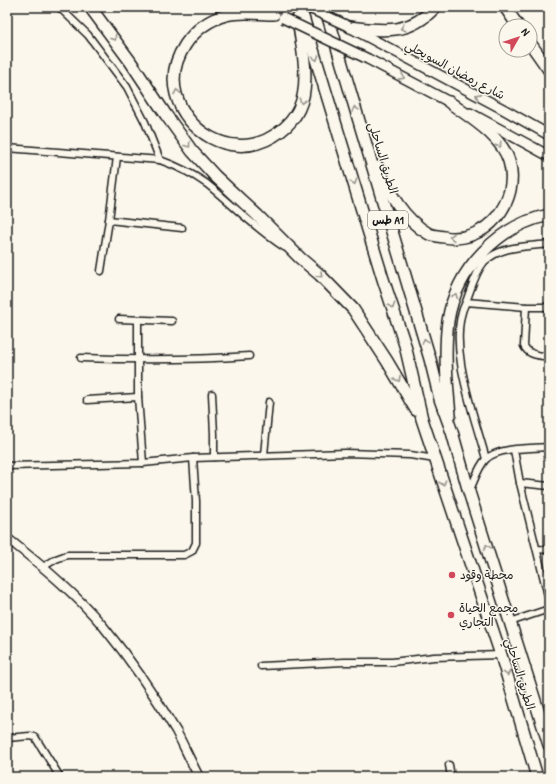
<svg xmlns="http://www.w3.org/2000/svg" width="556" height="784" font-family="'Patrick Hand','Playpen Sans Arabic',sans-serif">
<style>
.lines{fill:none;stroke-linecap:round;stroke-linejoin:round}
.street-casing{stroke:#1c1c1c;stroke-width:9}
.secondary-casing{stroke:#1c1c1c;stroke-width:11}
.primary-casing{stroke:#1c1c1c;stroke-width:12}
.highway-casing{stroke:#1c1c1c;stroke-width:14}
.street{stroke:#fbf7ec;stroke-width:6}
.secondary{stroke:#fbf7ec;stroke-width:8}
.primary{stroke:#fbf7ec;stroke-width:9}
.highway{stroke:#fbf7ec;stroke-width:11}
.primary-bridge-casing{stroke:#1c1c1c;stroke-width:12;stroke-linecap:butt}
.primary-bridge{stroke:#fbf7ec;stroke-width:9}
.oneway{stroke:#97948e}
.poi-dot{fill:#d1495b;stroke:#fbf7ec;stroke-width:1.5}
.labels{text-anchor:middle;stroke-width:3;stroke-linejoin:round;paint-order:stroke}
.shield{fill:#fbf7ec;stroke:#5f5e5a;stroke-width:1}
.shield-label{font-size:11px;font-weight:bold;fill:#1c1c1c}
.street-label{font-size:12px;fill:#1c1c1c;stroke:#fbf7ec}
.poi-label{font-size:12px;fill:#1c1c1c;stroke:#fbf7ec;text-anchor:start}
</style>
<rect width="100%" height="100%" fill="#fbf7ec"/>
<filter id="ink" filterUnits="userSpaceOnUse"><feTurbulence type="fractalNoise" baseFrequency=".025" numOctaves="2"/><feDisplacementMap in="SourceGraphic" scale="8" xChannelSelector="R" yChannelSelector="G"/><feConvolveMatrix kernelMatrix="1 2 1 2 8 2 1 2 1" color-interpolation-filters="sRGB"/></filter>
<g filter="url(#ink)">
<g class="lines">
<g class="street-casing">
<g id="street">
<polyline points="59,7 88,35 127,87 145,122 160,160"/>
<path d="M7,148L160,160C177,166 193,174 207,184C233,205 256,229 284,247"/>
<polyline points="117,157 109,220 182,228"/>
<polyline points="101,271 109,220"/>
<path d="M466,302C471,289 475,273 484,262C501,245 527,247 549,244"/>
<path d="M526,307L524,346C529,356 539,355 549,357"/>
<polyline points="119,319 172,321"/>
<polyline points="138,320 138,397 143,463"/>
<path d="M81,358C137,360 193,360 249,356"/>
<polyline points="212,394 214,434 214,457"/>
<polyline points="87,400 138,397"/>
<polyline points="514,450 520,483 549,600"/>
<polyline points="264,455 269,402"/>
<path d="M486,459C475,417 445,342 466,302L526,307H549"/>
<polyline points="7,466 143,463 193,458 346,453 410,455 435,459"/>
<polyline points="520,483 549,486"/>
<path d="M469,492C474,482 478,467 486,459C499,447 532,448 549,447"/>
<polyline points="537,549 549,550"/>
<polyline points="43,567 56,559 67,555 184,555 192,551 196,543 196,501 193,458"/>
<polyline points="510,622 549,609"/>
<polyline points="261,666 344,662 392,662 434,657 501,655"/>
<polyline points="7,738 30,736 35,737 60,777"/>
<polyline points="449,765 451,777"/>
</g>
</g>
<g class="secondary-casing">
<path id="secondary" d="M7,538C41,565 75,593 103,626C130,659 154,694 176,731C184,746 191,762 199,777"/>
</g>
<g class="primary-casing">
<g id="primary">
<polyline points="353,29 503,109 549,135"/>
<polyline points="368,59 455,105"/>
<polyline points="470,113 549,156"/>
</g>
</g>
<g class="highway-casing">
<g id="highway">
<polyline points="90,7 130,61 166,115 192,151 215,176 257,215 300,258 320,275 353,309 387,361 416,410"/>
<polyline points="300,7 383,279 405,345 422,419 501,655 537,777"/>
<polyline points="325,7 430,359 440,399 452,432 469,492 549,745"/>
<polyline points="505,7 518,26"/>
<path d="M274,14C259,14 241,11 226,15C193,24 167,59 176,94C186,132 229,157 266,140C320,114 304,65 298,18"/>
<path d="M350,27C384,31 410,35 435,7"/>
<polyline points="530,43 549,70"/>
<path d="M378,167C390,194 403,219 429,234C434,236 439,236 444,237C486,245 521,201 509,161C501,135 469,117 449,102"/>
<path d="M450,415C447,385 444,352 448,321C456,269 499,225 549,215"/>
</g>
</g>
<use href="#street" class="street"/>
<use href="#secondary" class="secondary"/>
<use href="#primary" class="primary"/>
<use href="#highway" class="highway"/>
<g class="primary-bridge-casing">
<g id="primary-bridge">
<polyline points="307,7 350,27"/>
<polyline points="283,18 368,59"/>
</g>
</g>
<use href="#primary-bridge" class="primary-bridge"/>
</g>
<defs><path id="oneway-chevron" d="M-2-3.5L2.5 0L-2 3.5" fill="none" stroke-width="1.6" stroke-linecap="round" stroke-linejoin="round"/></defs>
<g class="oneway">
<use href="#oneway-chevron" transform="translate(403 28) rotate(164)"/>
<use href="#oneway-chevron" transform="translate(114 38) rotate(54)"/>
<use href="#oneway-chevron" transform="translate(316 58) rotate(72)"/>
<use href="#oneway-chevron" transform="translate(402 77) rotate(28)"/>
<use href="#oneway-chevron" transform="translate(177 92) rotate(-101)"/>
<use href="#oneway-chevron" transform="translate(478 96) rotate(-152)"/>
<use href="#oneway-chevron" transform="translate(302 101) rotate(107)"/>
<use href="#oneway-chevron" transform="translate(355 109) rotate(-106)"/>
<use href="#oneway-chevron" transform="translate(188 145) rotate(54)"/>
<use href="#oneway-chevron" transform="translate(499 145) rotate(55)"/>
<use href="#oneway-chevron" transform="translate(354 182) rotate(73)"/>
<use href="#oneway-chevron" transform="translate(452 237) rotate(-179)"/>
<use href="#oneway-chevron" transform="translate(320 275) rotate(44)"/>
<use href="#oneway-chevron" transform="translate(455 296) rotate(-69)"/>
<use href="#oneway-chevron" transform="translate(392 306) rotate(72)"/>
<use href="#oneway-chevron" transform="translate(425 341) rotate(-107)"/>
<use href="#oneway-chevron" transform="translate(398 379) rotate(59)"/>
<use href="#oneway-chevron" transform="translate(443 483) rotate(71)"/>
<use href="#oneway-chevron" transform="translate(487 547) rotate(-107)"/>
<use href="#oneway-chevron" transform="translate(507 673) rotate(74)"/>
</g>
</g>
<g class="poi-dot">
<circle cx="452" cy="575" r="4"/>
<circle cx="451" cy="615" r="4"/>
</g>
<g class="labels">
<rect class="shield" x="368" y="211" width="40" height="18" rx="3"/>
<g class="shield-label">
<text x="388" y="224">طس A1</text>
</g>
<g class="street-label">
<text transform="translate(455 70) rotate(28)" y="4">شارع رمضان السويحلي</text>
<text transform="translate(383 158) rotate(73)" y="4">الطريق الساحلى</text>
<text transform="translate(520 674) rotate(73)" y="4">الطريق الساحلي</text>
</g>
<g class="poi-label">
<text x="460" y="579">محطة وقود</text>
<text x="459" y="612">مجمع الحياة<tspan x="459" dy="14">التجاري</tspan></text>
</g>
</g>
<rect width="556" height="784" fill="none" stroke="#fbf7ec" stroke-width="24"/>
<rect x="12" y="12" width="532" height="760" fill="none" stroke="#1c1c1c" stroke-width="1.5" filter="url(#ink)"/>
<g transform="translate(518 38) rotate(51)"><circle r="19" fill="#fbf7ec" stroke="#a29f99"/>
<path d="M0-3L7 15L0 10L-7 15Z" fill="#d1495b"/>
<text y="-6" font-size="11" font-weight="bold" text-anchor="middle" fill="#1c1c1c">N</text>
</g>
</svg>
